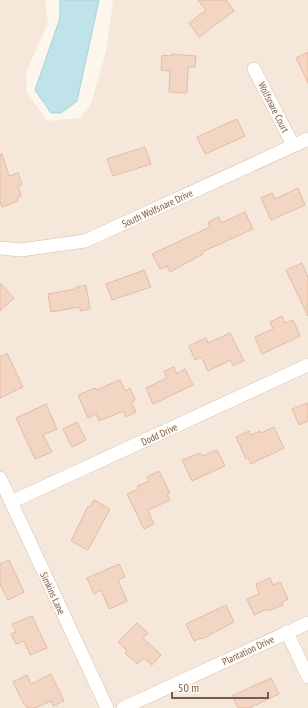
<svg xmlns="http://www.w3.org/2000/svg" width="308" height="708" font-family="'PT Sans Narrow',sans-serif">
<style>
.residential{fill:#f5e8da}
.water{fill:#bfe3e8;stroke:#a5d3da}
.building{fill:#f3d5c3;stroke:#e6bba3}
.lines{fill:none;stroke-linecap:round;stroke-linejoin:round}
.minor-casing{stroke:#d1beb0;stroke-width:14}
.minor{stroke:#fff;stroke-width:13}
.labels{text-anchor:middle;stroke-width:3.5;stroke-linejoin:round;paint-order:stroke}
.street-label{font-size:10px;fill:#7a5c4d;stroke:#fffaf3}
</style>
<rect width="100%" height="100%" fill="#fdf6ec"/>
<polygon class="residential" points="0,0 45,0 48,23 26,73 27,92 47,121 80,118 91,104 106,51 113,0 308,0 308,708 0,708"/>
<polygon class="water" points="60,0 99,0 77,101 61,113 51,113 35,90 60,18"/>
<g class="building">
<polygon points="198,0 226,0 234,11 199,37 189,23 206,10"/>
<polygon points="308,52 308,83 296,58"/>
<polygon points="171,54 196,56 195,67 188,67 187,93 169,92 170,71 161,70 162,55 171,56"/>
<polygon points="237,119 245,136 205,154 197,137"/>
<polygon points="145,147 151,164 113,176 107,159"/>
<polygon points="2,154 9,176 18,173 22,184 18,186 21,196 17,198 18,201 2,207 0,201 0,155"/>
<polygon points="298,188 305,205 271,220 261,198 272,193 275,199"/>
<polygon points="245,212 253,229 202,252 203,254 170,272 167,266 160,269 152,254 210,227 208,222 219,217 221,223"/>
<polygon points="302,263 308,277 308,316 286,270"/>
<polygon points="144,270 151,287 112,300 106,284"/>
<polygon points="0,283 14,298 0,311"/>
<polygon points="86,285 90,309 80,311 80,307 51,312 48,294 76,289 76,287"/>
<polygon points="282,316 285,323 293,320 300,336 262,354 255,337 273,329 270,322"/>
<polygon points="230,333 244,361 233,366 231,360 208,371 201,357 195,360 189,346 206,338 208,343"/>
<polygon points="7,353 23,387 0,398 0,357"/>
<polygon points="174,367 177,374 185,369 193,385 153,404 146,388 167,378 164,371"/>
<polygon points="120,380 125,391 130,388 135,400 131,402 136,412 126,417 123,411 99,421 96,414 88,418 78,395 95,388 96,390"/>
<polygon points="308,403 308,421 299,425 292,409"/>
<polygon points="46,404 57,429 43,435 52,452 35,459 16,418"/>
<polygon points="77,422 86,440 72,447 63,429"/>
<polygon points="274,427 284,448 251,464 248,458 246,459 236,437 249,431 251,435 260,431 261,433"/>
<polygon points="217,450 225,466 192,481 182,460 200,453 202,456"/>
<polygon points="159,471 170,493 167,494 170,500 148,510 154,524 144,529 127,494 139,489 137,486 149,481 147,477"/>
<polygon points="94,500 110,509 88,550 71,541 88,506 90,507"/>
<polygon points="9,560 24,592 8,600 0,584 0,564"/>
<polygon points="119,564 125,577 118,580 127,601 109,609 101,590 94,594 87,578"/>
<polygon points="270,578 273,585 280,582 288,599 282,602 283,605 268,611 267,609 254,615 247,599 259,594 256,584"/>
<polygon points="226,605 234,622 202,639 201,638 194,641 186,624"/>
<polygon points="32,616 47,648 30,655 24,641 16,644 11,634 16,632 12,624"/>
<polygon points="137,623 148,633 143,638 161,655 152,665 144,658 137,664 125,653 127,651 118,642"/>
<polygon points="51,674 64,701 53,706 51,701 35,708 27,708 25,704 24,704 13,682 27,675 31,684"/>
<polygon points="271,678 279,694 249,708 238,708 232,696"/>
</g>
<g class="lines">
<g class="minor-casing">
<g id="minor">
<polyline points="254,69 293,145"/>
<polyline points="0,248 21,250 85,241 308,139"/>
<polyline points="0,478 107,708"/>
<polyline points="11,502 308,365"/>
<polyline points="287,632 308,677"/>
<polyline points="123,708 308,623"/>
</g>
</g>
<use href="#minor" class="minor"/>
</g>
<g class="labels">
<g class="street-label">
<text transform="translate(274 107) rotate(63)" y="4">Wolfsnare Court</text>
<text transform="translate(157 208) rotate(-25)" y="4">South Wolfsnare Drive</text>
<text transform="translate(159 434) rotate(-25)" y="4">Dodd Drive</text>
<text transform="translate(53 593) rotate(65)" y="4">Simkins Lane</text>
<text transform="translate(248 650) rotate(-25)" y="4">Plantation Drive</text>
</g>
</g>
<path d="M172 692v6h96v-6" fill="none" stroke="#7a5c4d" stroke-width="2"/>
<text x="178" y="692" font-size="12" fill="#7a5c4d" stroke="#fffaf3" stroke-width="3" paint-order="stroke">50 m</text>
</svg>
